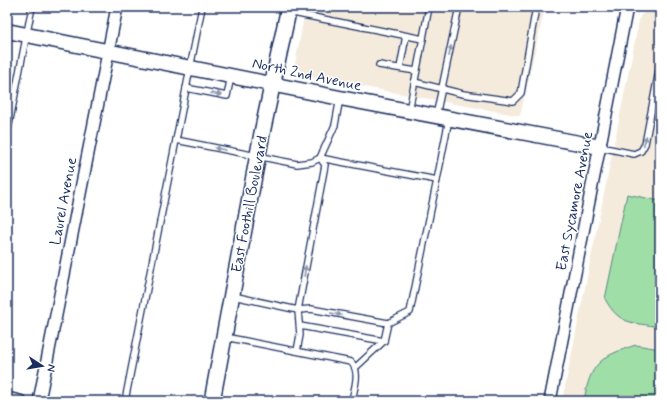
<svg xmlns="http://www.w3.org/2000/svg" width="667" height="408" font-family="Mynerve,sans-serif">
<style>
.built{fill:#f4ebdd}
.green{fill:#9fdea7;stroke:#5d8682}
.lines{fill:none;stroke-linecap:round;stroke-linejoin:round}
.service-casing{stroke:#1b2f5e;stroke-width:8}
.minor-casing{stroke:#1b2f5e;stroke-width:14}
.tertiary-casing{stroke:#1b2f5e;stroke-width:17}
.secondary-casing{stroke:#1b2f5e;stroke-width:18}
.service{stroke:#fff;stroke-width:5.5}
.minor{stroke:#fff;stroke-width:11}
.tertiary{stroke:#fff;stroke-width:14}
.secondary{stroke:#fff;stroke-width:15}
.oneway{fill:#8d97ae}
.labels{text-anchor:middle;stroke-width:3;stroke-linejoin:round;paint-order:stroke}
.street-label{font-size:15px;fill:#1b2f5e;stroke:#fff}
</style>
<rect width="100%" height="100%" fill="#fff"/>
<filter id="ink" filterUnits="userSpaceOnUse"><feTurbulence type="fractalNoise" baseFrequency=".025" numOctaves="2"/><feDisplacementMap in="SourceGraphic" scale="8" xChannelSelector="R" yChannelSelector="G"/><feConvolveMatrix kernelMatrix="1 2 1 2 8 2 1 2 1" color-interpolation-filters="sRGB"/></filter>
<g filter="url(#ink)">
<g class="built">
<polygon points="306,7 545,7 520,116 305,76 295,64"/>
<polygon points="648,9 660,11 660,401 562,401 640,16"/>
</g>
<g class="green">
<path d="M627,194L660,201V327C632,322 620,326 605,299Z"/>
<path d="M636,345L660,349V401H584C590,363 601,356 636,345Z"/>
</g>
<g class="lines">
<g class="service-casing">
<g id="service">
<polyline points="288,12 423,39"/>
<polyline points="379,65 416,71"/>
<polyline points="400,68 406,36"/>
<polyline points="414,82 463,94 513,101 521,93 536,7"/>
<polyline points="186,88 227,96 231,76"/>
<polyline points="340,98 335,125 320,158 437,180 449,119"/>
<polyline points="409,111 429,7"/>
<polyline points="436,116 459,7"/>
<polyline points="7,135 32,7"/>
<polyline points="176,140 297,164 312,162 320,158 325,165 298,310 300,335 297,351"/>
<polyline points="600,147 634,154 641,151 645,144 660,65"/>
<polyline points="233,296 298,310 311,309 388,323"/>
<polyline points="300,326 384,341"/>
<path d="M225,337L351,362C361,372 354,388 352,401"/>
<polyline points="356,367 384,341 388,323 410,312 437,180"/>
<polyline points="125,401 202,7"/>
</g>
</g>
<g class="minor-casing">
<g id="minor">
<polyline points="7,398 20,401"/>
<polyline points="39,401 117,7"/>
<polyline points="550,401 627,7"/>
</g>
</g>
<g class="tertiary-casing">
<polyline id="tertiary" points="7,31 340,98 600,147"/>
</g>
<g class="secondary-casing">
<polyline id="secondary" points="212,401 262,133 289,7"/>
</g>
<use href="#service" class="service"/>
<use href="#minor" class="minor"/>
<use href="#tertiary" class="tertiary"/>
<use href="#secondary" class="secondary"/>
</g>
<defs><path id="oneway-solid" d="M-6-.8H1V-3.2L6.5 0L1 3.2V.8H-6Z"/></defs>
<g class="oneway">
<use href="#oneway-solid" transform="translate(450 51) rotate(-79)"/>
<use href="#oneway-solid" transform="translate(216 94) rotate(11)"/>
<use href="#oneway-solid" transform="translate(645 141) rotate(-74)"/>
<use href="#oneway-solid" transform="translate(220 149) rotate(-169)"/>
<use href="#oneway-solid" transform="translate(305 271) rotate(-80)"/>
<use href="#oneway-solid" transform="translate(336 314) rotate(11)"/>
</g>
</g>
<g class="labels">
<g class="street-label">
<text transform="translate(307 74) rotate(12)" y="5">North 2nd Avenue</text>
<text transform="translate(63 201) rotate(-79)" y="5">Laurel Avenue</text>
<text transform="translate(574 201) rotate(-79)" y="5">East Sycamore Avenue</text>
<text transform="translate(249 204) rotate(-79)" y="5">East Foothill Boulevard</text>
</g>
</g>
<rect width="667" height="408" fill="none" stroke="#fff" stroke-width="24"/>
<rect x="12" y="12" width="643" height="384" fill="none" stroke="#1b2f5e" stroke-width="1.5" filter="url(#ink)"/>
<g transform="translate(42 366) rotate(102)" stroke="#ffffff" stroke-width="3" paint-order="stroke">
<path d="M0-3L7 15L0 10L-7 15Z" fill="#1b2f5e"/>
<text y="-6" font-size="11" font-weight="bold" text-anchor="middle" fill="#1b2f5e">N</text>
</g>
</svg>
